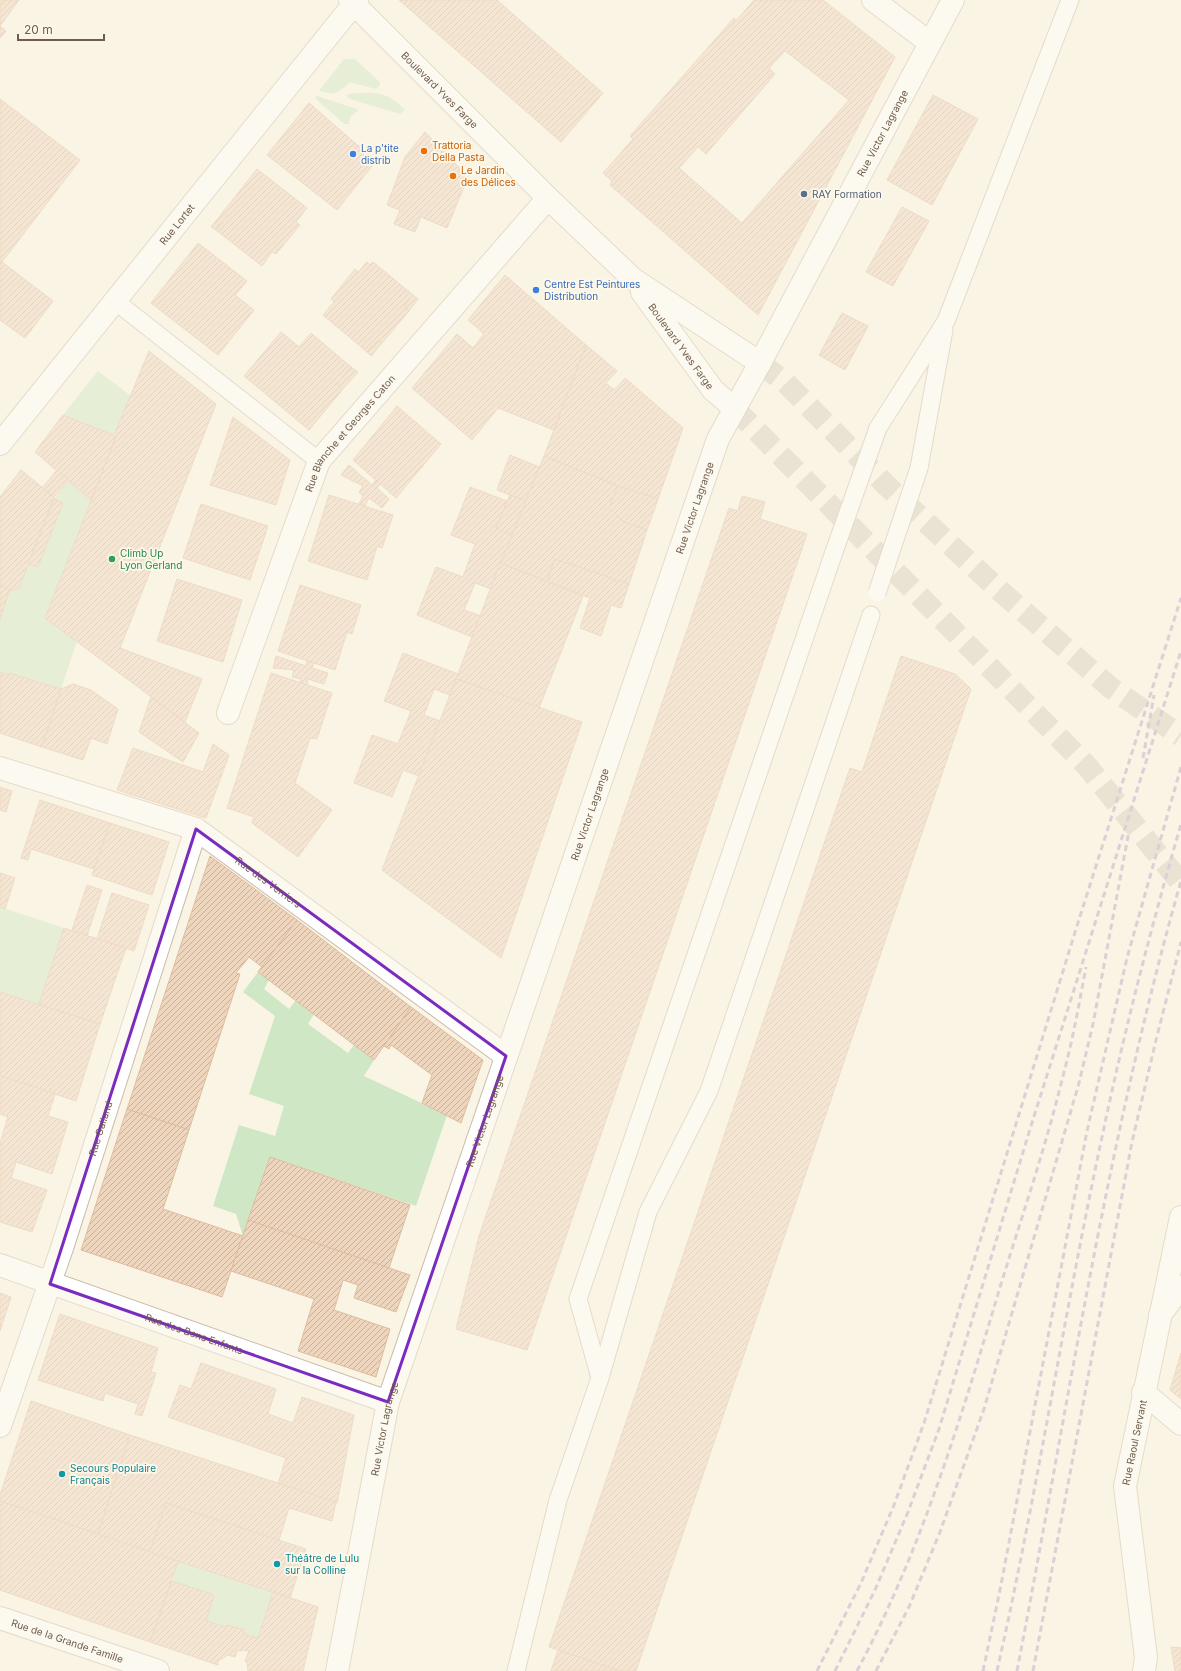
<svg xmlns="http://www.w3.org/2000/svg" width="1181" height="1671" font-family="Inter,sans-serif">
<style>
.garden{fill:#cfe7c4}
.building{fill:url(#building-hatch);stroke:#dfbd9f;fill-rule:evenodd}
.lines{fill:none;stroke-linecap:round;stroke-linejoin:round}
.secondary-tunnel{stroke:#d8cebe;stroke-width:22;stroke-dasharray:22 11;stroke-linecap:butt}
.lane-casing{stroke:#cbbcab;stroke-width:19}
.street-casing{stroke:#cbbcab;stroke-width:24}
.secondary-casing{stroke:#cebda9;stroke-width:24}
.lane{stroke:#fff;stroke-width:17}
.street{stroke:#fff;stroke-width:22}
.secondary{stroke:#fff;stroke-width:22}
.rail{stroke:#b7a4c3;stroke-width:3;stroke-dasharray:6 4;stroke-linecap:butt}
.lane-bridge-casing{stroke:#cbbcab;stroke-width:19;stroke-linecap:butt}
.lane-bridge{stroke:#fff;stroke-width:17}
.marked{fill:none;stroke:#7b2cbf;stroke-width:3;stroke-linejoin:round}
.food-dot{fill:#e8710a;stroke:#fef8ea;stroke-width:1.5}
.shop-dot{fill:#3f7fe0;stroke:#fef8ea;stroke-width:1.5}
.service-dot{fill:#5c6f8a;stroke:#fef8ea;stroke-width:1.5}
.leisure-dot{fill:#2e9e5b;stroke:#fef8ea;stroke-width:1.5}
.culture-dot{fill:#0f9aa8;stroke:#fef8ea;stroke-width:1.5}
.labels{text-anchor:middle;stroke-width:3.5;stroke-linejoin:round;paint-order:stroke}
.street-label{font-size:10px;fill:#715c4b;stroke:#fef8ea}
.food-label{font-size:10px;fill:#c56008;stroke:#fef8ea;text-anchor:start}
.shop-label{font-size:10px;fill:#366cbe;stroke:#fef8ea;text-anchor:start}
.service-label{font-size:10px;fill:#4e5e75;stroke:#fef8ea;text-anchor:start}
.leisure-label{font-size:10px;fill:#27864d;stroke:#fef8ea;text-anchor:start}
.culture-label{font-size:10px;fill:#0d838f;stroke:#fef8ea;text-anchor:start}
</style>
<defs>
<pattern id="building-hatch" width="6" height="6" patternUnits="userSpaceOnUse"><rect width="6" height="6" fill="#eed5bd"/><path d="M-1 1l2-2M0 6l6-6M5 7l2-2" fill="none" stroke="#c5b09c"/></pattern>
</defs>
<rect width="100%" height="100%" fill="#faf4e4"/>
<g class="garden">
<polygon points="344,59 354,59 358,62 380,82 379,86 376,89 349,82 346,86 334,94 319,91"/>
<path d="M360,93C381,92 390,95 405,110L400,114L350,99L347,97L348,94Z"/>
<polygon points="317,96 357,109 358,111 350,117 349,124 344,124 315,98"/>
<polygon points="98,371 131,396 114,436 63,415"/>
<polygon points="69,480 91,500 46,617 77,641 61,689 10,673 9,675 0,672 0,620 9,591 28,564 38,567 63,503 54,499"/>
<polygon points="0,907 64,928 39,1004 0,992"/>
<polygon points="258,972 269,980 264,989 289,1009 296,1000 314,1014 308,1024 348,1053 354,1045 374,1060 364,1076 447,1115 416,1206 270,1157 243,1236 236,1214 213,1206 239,1125 275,1136 284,1106 249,1094 275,1016 243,992"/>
<polygon points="178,1561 273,1592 258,1638 244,1634 245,1630 227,1625 226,1627 206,1621 214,1595 172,1581"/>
</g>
<g class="building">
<polygon points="0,0 19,0 0,26 6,31 0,38"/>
<polygon points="399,0 497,0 603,93 561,142"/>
<path d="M754,0H823L895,57L758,315L610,185L612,181L603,173L633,139L630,136L734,18L736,21ZM785,51L849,100L742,223L679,168L698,147L706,154L775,74L769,68Z"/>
<polygon points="933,95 978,119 932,205 887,180"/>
<polygon points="0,99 80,160 2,262 53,301 25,338 0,320"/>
<polygon points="309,103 376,161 337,210 267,155"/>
<polygon points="425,132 468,177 447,228 421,217 415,232 394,224 400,210 387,205 405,157"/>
<polygon points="257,169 307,208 296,222 300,225 276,254 272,252 262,266 216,230 227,216 223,212"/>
<polygon points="902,207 929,221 893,286 866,272"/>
<polygon points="223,212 227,216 216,230 211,227"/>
<polygon points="198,243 247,281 235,295 254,310 218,355 151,303"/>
<polygon points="367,262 370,265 373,262 413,295 404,306 409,311 382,343 378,340 367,352 323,315 334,302 331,299 355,269 358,272"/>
<polygon points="505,275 586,345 554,430 498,408 472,440 412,388 457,334 473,348 484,334 468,320"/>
<polygon points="413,295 418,299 409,311 404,306"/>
<polygon points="842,313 868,326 845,370 819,355"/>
<polygon points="281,332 299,347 311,333 351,367 337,384 343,389 309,430 244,376"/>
<polygon points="378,340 382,343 371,356 367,352"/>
<polygon points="586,345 617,371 606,383 614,390 625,378 683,428 658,499 618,486 544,456"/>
<polygon points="149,351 216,404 120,648 202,679 185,722 45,618 117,435 115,433"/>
<polygon points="351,367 358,372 343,389 337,384"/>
<polygon points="397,406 441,444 396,498 353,460"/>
<polygon points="63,415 116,436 91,500 35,452"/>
<polygon points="233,417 290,460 276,505 210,485"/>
<polygon points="510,455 539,467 526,501 497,490"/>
<polygon points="544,456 618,486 609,508 624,522 647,530 629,584 618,580 617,582 605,576 555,559 547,581 500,563"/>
<polygon points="349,465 372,485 376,480 380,484 377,488 389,499 382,508 369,498 365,506 359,504 363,496 359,492 363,486 341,475"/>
<polygon points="21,470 54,497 19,588 9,591 0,584 0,497"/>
<polygon points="57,470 69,480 54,497 42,488"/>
<polygon points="618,486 658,499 647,530 624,522 609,508"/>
<polygon points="470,487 507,501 496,528 512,535 491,589 475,583 464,610 481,616 472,637 417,615 436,567 463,577 475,544 451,535"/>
<polygon points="329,495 393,515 382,548 377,546 367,580 308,561"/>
<polygon points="510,495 526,501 512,535 496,528"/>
<polygon points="742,496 765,502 760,519 807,534 527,1350 456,1329 479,1236 729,508 738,511"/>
<polygon points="54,499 63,503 38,567 28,564"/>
<polygon points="201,504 268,526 250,580 183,558"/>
<polygon points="555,559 605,576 617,582 618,580 629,584 621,608 611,605 601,636 580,628 590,598 547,581"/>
<polygon points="500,563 583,596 539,708 456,679"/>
<polygon points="177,579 242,600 223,662 157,641"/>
<polygon points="0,584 9,591 0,620"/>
<polygon points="300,585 361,605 352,634 347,632 335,670 278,651"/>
<polygon points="403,653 458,674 450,695 434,689 424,715 440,721 419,776 403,770 392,797 354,783 372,735 398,744 411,711 384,701"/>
<polygon points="276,656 306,666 307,661 314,663 312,668 328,673 324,684 308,679 307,685 300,683 301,679 292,677 294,670 273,668"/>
<polygon points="901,656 955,674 971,689 636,1671 620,1671 549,1647 850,768 862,772"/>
<polygon points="0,672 9,675 9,673 61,689 42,747 0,733"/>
<polygon points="271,673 332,693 317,739 310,738 295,783 332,810 298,857 252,823 254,817 227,808"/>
<polygon points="456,679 582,722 501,958 382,870"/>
<polygon points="73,684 91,690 118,709 107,744 91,738 83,760 42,747 61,689"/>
<polygon points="151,697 199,733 183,762 139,732"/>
<polygon points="213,744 229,755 206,818 117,790 133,748 203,772"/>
<polygon points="0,787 12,791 6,812 0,810"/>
<polygon points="40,800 110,823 94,869 31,849 28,860 21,858"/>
<polygon points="110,823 169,842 152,895 92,875"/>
<polygon points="210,856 297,920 262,967 249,957 236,973 240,974 189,1130 127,1109"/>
<polygon points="0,873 15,878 5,909 0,907"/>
<polygon points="87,885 102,890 87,936 72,930"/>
<polygon points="112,893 149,905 134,951 97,939"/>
<polygon points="297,920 411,1007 374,1060 258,972"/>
<polygon points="64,928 126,948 100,1024 39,1004"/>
<polygon points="0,992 100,1024 76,1101 0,1076"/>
<polygon points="411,1007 483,1060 461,1123 422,1103 432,1075 391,1045 389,1049 384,1046"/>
<polygon points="2,1076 55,1094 48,1116 68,1122 52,1174 16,1162 11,1178 47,1190 32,1232 0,1222 0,1143 8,1117 0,1114 0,1081"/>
<polygon points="127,1109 189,1130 163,1209 243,1236 222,1297 81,1250"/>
<polygon points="270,1157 410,1205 389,1268 248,1220"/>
<polygon points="248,1220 410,1275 396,1312 354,1298 358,1285 343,1280 334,1310 390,1329 376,1377 298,1351 314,1299 231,1271"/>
<polygon points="0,1293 11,1297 0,1331"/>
<polygon points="60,1314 158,1348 151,1372 156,1373 142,1416 135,1414 138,1404 105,1393 103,1401 38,1380"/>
<polygon points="1181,1353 1181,1399 1170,1390"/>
<polygon points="201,1363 276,1389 268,1414 293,1423 302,1397 354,1415 337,1503 278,1484 286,1458 168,1417 180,1385 191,1389"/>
<polygon points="31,1401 130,1435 98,1534 0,1501 0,1495"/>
<polygon points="130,1435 336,1502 332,1521 289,1508 279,1540 166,1503 150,1552 98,1534"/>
<polygon points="0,1501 178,1561 150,1642 0,1590"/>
<polygon points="166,1503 306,1549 290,1598 150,1552"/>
<polygon points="172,1581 214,1595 206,1621 226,1627 227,1625 245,1630 244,1634 258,1638 273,1592 318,1607 303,1671 248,1671 247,1662 245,1661 249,1651 243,1650 237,1651 235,1657 228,1655 218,1661 218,1665 150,1642"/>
<polygon points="1171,1647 1181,1648 1181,1671 1175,1671"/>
<polygon points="558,1650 620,1671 551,1671"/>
</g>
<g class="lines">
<g class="secondary-tunnel">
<polyline points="760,363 786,383 887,486 998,589 1111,688 1181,736"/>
<polyline points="734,408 1087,766 1181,883"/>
</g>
<g class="lane-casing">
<g id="lane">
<polyline points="115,301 319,461"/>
<polyline points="878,428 946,321 1070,0"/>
<polyline points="919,468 944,330"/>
<polyline points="600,1378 648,1212 709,1091 871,615"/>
<polyline points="516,1671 558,1500 600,1378 578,1299 834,552"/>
</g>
</g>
<g class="street-casing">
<g id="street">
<polyline points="873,0 930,43"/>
<path id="s1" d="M0,444L357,0"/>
<path id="s2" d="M228,713L319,461L548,198"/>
<path id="s3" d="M0,768L196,829L506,1056"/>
<path id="s4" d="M0,1265L388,1402"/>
<polyline points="1160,1315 1181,1287"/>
<polyline points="1143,1392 1181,1424"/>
<path id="s5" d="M0,1426L62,1248L196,829"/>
<path id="s6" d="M0,1618L158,1671"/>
<path id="s7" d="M337,1671L388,1402L718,439L760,363L953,0"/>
</g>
</g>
<g class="secondary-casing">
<g id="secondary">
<path id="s8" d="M350,0L548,198L633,279L760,363"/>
<path id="s9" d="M642,292L713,390L734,408"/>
<path id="s10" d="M1144,1671L1146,1658L1125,1486L1181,1217"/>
</g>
</g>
<use href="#lane" class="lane"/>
<use href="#street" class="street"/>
<use href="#secondary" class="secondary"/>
<g class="rail">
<polyline points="1143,758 1154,695"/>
<polyline points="817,1671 861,1583 894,1505 924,1423 1076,929 1181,598"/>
<polyline points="835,1671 875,1590 908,1512 939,1429 1030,1129 1181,651"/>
<path d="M857,1671C922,1549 962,1415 1001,1284C1022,1216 1045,1149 1062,1080C1072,1043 1079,1005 1086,967"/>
<polyline points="876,1671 909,1607 940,1532 984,1409 1079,1083 1093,1024 1129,831"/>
<polyline points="983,1671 1000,1590 1087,1131 1127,958 1181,767"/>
<path d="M997,1671C1037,1494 1064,1314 1102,1137C1124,1032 1151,928 1181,824"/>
<path d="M1017,1671C1068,1407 1107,1140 1181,881"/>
<polyline points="1033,1671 1132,1142 1156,1040 1181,942"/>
</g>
<g class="lane-bridge-casing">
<g id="lane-bridge">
<polyline points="834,552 878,428"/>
<polyline points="877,593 919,468"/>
</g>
</g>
<use href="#lane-bridge" class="lane-bridge"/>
</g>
<path d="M0 0H1181V1671H0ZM196,829L506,1056L388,1402L50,1284Z" fill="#faf4e4" fill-opacity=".55" fill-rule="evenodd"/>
<path class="marked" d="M196,829L506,1056L388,1402L50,1284Z"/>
<g class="food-dot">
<circle cx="424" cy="151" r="4"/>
<circle cx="453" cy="176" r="4"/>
</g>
<g class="shop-dot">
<circle cx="353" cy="154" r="4"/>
<circle cx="536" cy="290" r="4"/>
</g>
<circle class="service-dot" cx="804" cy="194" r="4"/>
<circle class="leisure-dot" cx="112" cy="559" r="4"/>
<g class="culture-dot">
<circle cx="62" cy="1474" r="4"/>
<circle cx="277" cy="1564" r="4"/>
</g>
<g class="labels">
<g class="street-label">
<text dy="4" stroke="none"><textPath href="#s8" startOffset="127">Boulevard Yves Farge</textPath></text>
<text dy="4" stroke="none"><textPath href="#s7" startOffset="1639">Rue Victor Lagrange</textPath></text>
<text dy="4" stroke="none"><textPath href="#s1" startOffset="282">Rue Lortet</textPath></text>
<text dy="4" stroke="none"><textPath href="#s9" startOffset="67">Boulevard Yves Farge</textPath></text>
<text dy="4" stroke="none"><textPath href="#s2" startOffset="308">Rue Blanche et Georges Caton</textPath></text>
<text dy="4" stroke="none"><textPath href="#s7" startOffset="1219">Rue Victor Lagrange</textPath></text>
<text dy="4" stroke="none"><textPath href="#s7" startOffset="895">Rue Victor Lagrange</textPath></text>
<text dy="4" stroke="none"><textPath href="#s3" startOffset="295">Rue des Verriers</textPath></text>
<text dy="4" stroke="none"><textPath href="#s7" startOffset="571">Rue Victor Lagrange</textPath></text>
<text dy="4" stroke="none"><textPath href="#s5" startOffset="314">Rue Galland</textPath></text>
<text dy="4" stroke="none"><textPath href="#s4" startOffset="206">Rue des Bons Enfants</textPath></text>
<text dy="4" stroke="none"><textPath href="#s7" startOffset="247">Rue Victor Lagrange</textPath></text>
<text dy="4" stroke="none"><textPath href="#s10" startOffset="231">Rue Raoul Servant</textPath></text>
<text dy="4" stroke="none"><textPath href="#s6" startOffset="71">Rue de la Grande Famille</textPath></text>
</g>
<g class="food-label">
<text x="432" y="149">Trattoria<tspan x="432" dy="12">Della Pasta</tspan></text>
<text x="461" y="174">Le Jardin<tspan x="461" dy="12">des Délices</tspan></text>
</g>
<g class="shop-label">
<text x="361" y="152">La p'tite<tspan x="361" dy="12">distrib</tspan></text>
<text x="544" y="288">Centre Est Peintures<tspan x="544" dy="12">Distribution</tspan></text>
</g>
<g class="service-label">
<text x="812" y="198">RAY Formation</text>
</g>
<g class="leisure-label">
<text x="120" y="557">Climb Up<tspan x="120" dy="12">Lyon Gerland</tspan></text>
</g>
<g class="culture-label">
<text x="70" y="1472">Secours Populaire<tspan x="70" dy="12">Français</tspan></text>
<text x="285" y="1562">Théâtre de Lulu<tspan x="285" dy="12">sur la Colline</tspan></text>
</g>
</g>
<path d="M18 34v6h86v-6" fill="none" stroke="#715c4b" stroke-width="2"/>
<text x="24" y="34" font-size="12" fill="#715c4b" stroke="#fef8ea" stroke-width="3" paint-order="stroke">20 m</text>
</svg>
